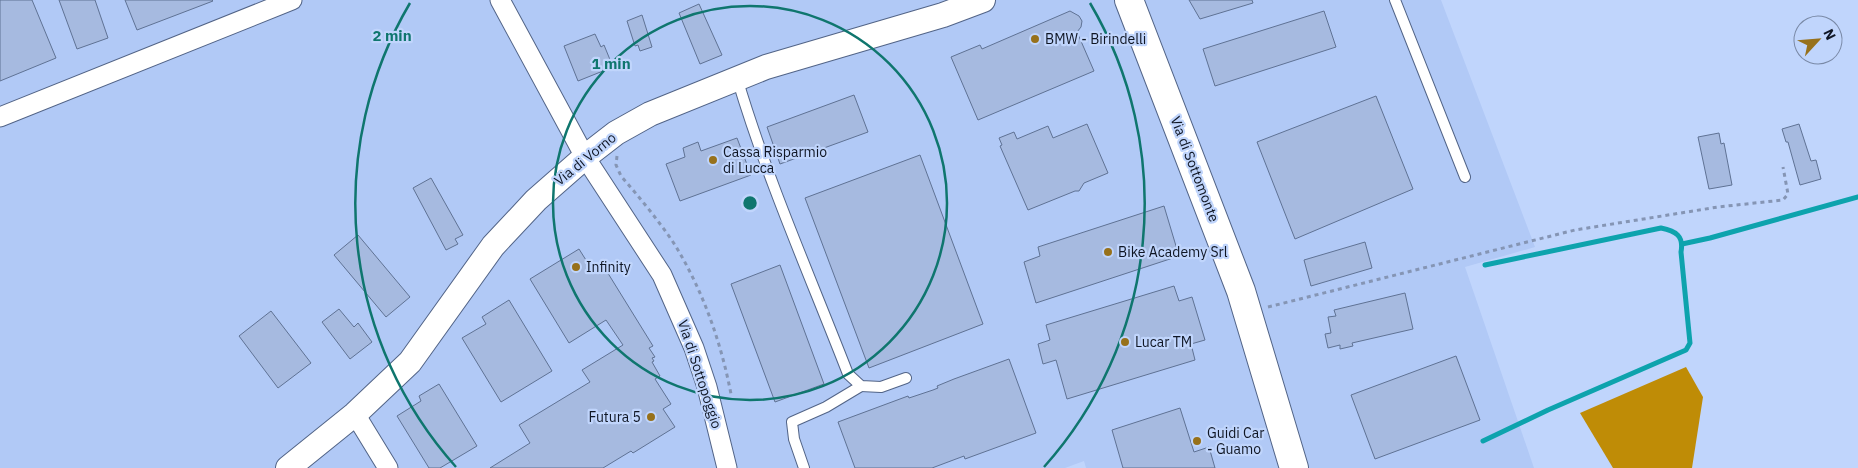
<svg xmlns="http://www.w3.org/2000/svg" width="1858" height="468" font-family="'IBM Plex Sans',sans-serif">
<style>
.built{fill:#b1c9f6}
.forest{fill:#bf8c06}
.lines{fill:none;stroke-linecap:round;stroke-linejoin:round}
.stream{stroke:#0da3ad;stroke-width:5}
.building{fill:#a6bae0;stroke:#5f7294}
.service-casing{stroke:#526487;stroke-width:12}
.minor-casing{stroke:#526487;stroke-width:21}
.tertiary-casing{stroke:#526487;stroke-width:26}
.secondary-casing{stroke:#526487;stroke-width:30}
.path{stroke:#8595b4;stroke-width:3;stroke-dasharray:4 4;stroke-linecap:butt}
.service{stroke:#fff;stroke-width:10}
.minor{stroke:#fff;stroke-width:19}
.tertiary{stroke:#fff;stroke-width:24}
.secondary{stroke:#fff;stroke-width:28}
.ring{fill:none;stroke:#0f766e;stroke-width:2.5}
.poi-dot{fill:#97711b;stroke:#c0d5fc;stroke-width:2}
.labels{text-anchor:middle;stroke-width:4.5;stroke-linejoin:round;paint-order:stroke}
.poi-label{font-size:14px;fill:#0f1624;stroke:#c0d5fc;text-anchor:start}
.street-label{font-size:14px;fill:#0f1624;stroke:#c0d5fc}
.centre{fill:#0f766e;stroke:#c0d5fc;stroke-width:2.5}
.ring-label{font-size:15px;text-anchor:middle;font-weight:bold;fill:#0f766e;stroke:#c0d5fc;stroke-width:4.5;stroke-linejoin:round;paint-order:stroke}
</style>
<rect width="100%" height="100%" fill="#c0d5fc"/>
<polygon class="built" points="0,0 1441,0 1535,247 1465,267 1534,468 1086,468 1084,461 1065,468 0,468"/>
<polygon class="forest" points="1686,367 1703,397 1692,468 1613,468 1580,413"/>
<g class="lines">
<g class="stream">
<polyline points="1682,244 1710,238 1858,197"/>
<path d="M1483,441L1548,410L1686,350L1690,343L1681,252C1684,236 1676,231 1661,228L1485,265"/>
</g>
</g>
<g class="building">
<polygon points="0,0 32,0 56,58 0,81"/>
<polygon points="59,0 95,0 108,38 77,49"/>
<polygon points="125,0 212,0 213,1 137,30"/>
<polygon points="1189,0 1252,0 1253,3 1200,19"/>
<polygon points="699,4 722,55 700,64 679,13"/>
<polygon points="1070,11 1079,16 1082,21 1081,27 1077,32 1094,71 978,120 951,57 980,45 982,49"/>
<polygon points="1324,11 1336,47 1215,86 1203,49"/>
<polygon points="642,15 652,47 640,51 638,45 635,46 627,21"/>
<polygon points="595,34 601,47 604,45 613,67 578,81 564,46"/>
<polygon points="854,95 868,132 780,164 767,127"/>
<polygon points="1376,96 1413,189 1295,239 1257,142"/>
<polygon points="1087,124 1108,173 1084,183 1079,191 1075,191 1028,210 1000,146 1002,145 999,138 1014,132 1017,139 1048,126 1053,138"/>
<polygon points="1799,124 1811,161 1816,160 1821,179 1800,185 1788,142 1786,142 1782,129"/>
<polygon points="1719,133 1721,144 1724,143 1732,185 1709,189 1698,137"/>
<polygon points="737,138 751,175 680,201 666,164 685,157 683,148 698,142 701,151"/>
<polygon points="920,155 983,324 869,368 805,198"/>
<polygon points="431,178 463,235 455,239 458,244 446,250 413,188"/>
<polygon points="1164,206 1179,256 1036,303 1024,262 1040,256 1038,247"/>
<polygon points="358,235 410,297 386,317 334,255"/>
<polygon points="1365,242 1372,268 1311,286 1304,260"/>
<polygon points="579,249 591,268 601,262 653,346 649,348 655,357 652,358 654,361 652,362 660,376 655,379 671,404 663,409 675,427 633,453 631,451 603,468 490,468 530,443 519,425 590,382 582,370 623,345 606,320 569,343 530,279"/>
<polygon points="780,265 824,384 775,402 731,284"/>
<polygon points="1174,286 1179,301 1192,297 1205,340 1191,344 1195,360 1067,399 1056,360 1043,364 1038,344 1050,340 1046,325"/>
<polygon points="1405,293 1413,329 1352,343 1353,346 1340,349 1340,345 1328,348 1325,334 1331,333 1328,317 1336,316 1334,310"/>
<polygon points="509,300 552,371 501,402 462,338 486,324 482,317"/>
<polygon points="339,309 354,327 358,323 372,342 350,359 322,322"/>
<polygon points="271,311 311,363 278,388 239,336"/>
<polygon points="1456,356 1480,420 1375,459 1351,395"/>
<polygon points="1009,359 1036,433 965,459 964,456 932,468 855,468 838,422 908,396 909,398 933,390 938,388 937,386 954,379"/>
<polygon points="439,384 477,446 440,468 429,468 397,416 421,401 419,396"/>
<polygon points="1180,408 1194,452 1209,447 1215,468 1123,468 1112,430"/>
</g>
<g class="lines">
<g class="service-casing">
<g id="service">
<polyline points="1395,0 1465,177"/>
<path d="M737,78C767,179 810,276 848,374L861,386L881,387L906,378"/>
<polyline points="804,468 794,439 792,422 826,407 861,386"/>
</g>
</g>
<g class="minor-casing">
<g id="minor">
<polyline points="500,0 585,157 662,275 694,348 707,387 727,468"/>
<polyline points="0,117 292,0"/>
<polyline points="355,414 388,468"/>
</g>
</g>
<g class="tertiary-casing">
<polyline id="tertiary" points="288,468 355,414 410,362 493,246 536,200 585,157 616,133 650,114 766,67 943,15 983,0"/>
</g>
<g class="secondary-casing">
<polyline id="secondary" points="1129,0 1241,291 1294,468"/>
</g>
<g class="path">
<path d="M617,156L616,165L621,176C640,198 659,221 675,245C703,291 721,342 731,394"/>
<polyline points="1268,307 1575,230 1718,207 1783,200 1788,194 1783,167"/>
</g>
<use href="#service" class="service"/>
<use href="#minor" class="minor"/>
<use href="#tertiary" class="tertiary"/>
<use href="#secondary" class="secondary"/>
</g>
<g class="ring">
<circle cx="750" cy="203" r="197"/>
<path d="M456 467A395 395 0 0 1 410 3M1090 3A395 395 0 0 1 1044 467"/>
</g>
<g class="poi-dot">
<circle cx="1035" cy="39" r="5"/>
<circle cx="713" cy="160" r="5"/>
<circle cx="1108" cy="252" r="5"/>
<circle cx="576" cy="267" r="5"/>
<circle cx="1125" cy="342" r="5"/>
<circle cx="651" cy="417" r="5"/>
<circle cx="1197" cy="441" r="5"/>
</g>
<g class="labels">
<g class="poi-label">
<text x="1045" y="44">BMW - Birindelli</text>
<text x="723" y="157">Cassa Risparmio<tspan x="723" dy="16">di Lucca</tspan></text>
<text x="1118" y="257">Bike Academy Srl</text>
<text x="586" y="272">Infinity</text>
<text x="1135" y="347">Lucar TM</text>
<text x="641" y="422" text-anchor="end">Futura 5</text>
<text x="1207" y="438">Guidi Car<tspan x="1207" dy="16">- Guamo</tspan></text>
</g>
<g class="street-label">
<text transform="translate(585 159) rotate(-39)" y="5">Via di Vorno</text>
<text transform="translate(1195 169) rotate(69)" y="5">Via di Sottomonte</text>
<text transform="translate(700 374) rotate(72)" y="5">Via di Sottopoggio</text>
</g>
</g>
<circle cx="750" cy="203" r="8" class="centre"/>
<g class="ring-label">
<text x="392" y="41">2 min</text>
<text x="611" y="69">1 min</text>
</g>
<g transform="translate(1818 40) rotate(64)"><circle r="24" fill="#c0d5fc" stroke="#7989a6"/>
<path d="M0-4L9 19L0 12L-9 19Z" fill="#97711b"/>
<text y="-8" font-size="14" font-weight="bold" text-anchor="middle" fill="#0f1624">N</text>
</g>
</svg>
